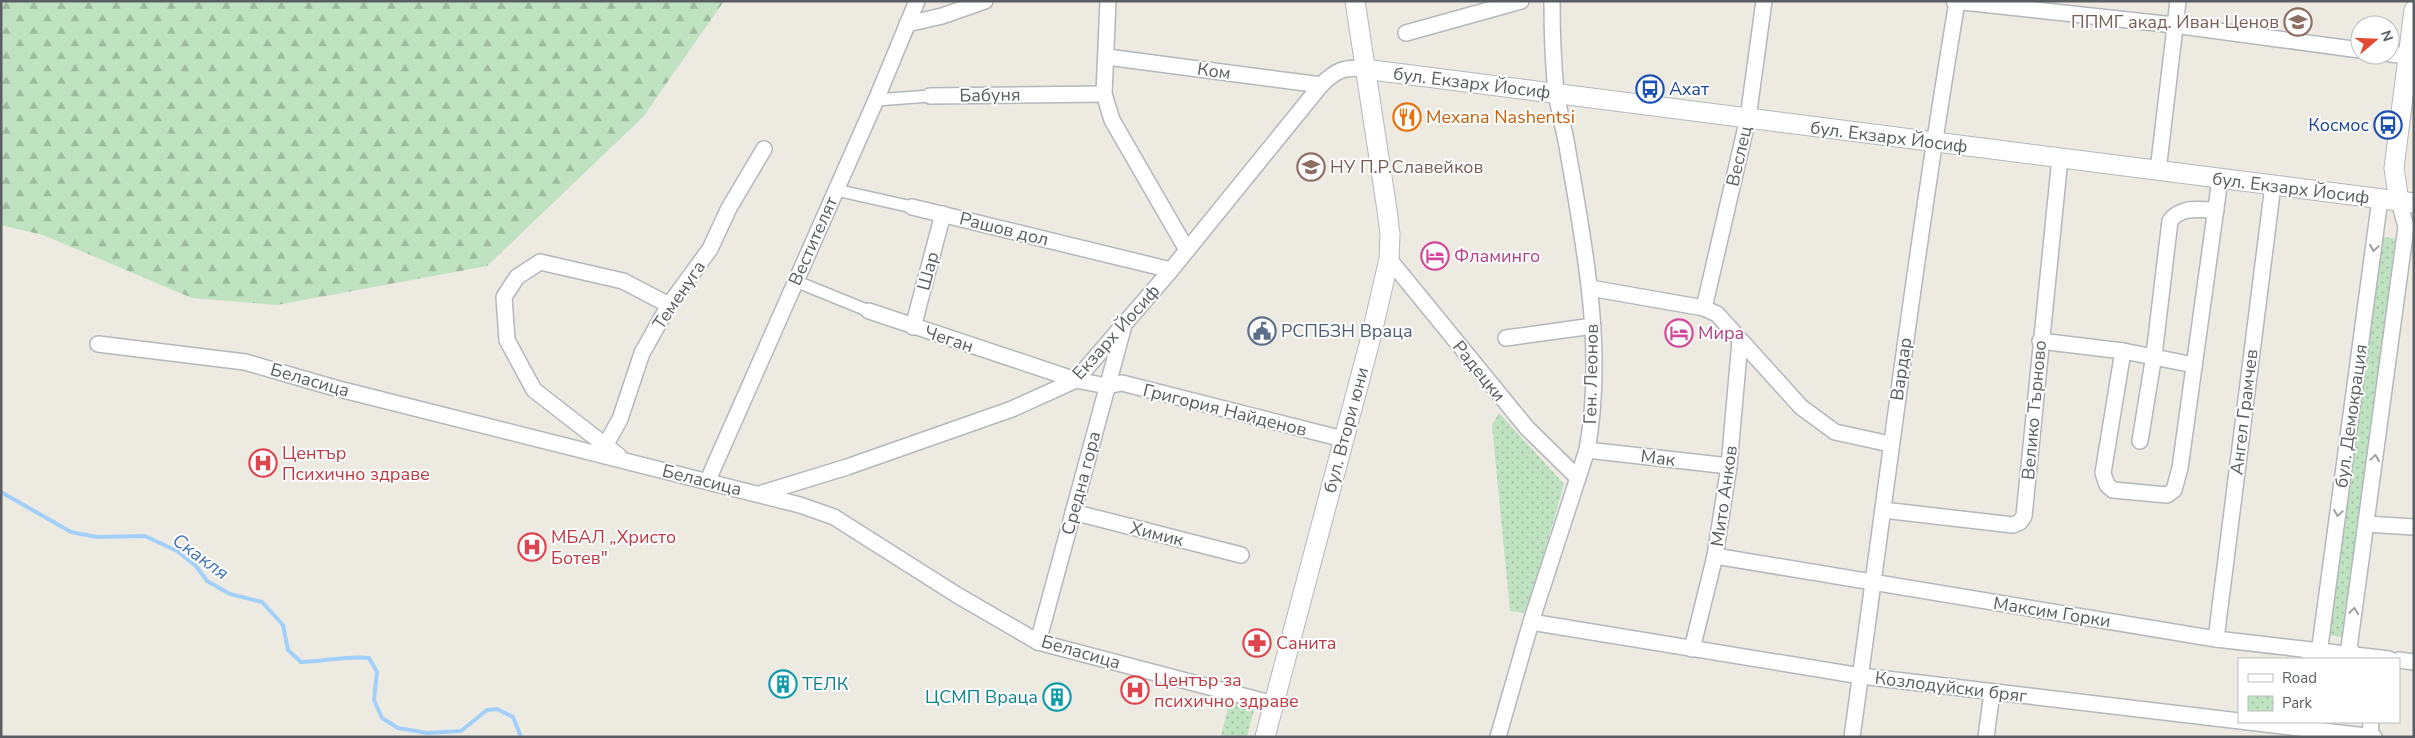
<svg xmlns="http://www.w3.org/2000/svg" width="2415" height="738" font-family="'Nunito Sans',sans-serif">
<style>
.forest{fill:url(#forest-firs)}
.park{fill:url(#park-dots)}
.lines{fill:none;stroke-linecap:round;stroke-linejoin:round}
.stream{stroke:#a3d0fb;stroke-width:4}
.pedestrian-casing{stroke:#b4b7bc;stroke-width:14}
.minor-casing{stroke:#b4b7bc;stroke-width:18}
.tertiary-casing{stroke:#b4b7bc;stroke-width:21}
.pedestrian{stroke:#fff;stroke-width:11}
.minor{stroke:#fff;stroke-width:15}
.tertiary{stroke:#fff;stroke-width:19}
.oneway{stroke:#9c9ea1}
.labels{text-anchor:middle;stroke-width:4;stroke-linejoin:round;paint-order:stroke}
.education-label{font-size:18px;fill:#785e54;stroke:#fff;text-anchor:end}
.street-label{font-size:18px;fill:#5a5d62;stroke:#fff}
.transit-label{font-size:18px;fill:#164399;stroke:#fff;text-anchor:start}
.food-label{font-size:18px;fill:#c56008;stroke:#fff;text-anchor:start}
.hotel-label{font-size:18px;fill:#b23c85;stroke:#fff;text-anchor:start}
.service-label{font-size:18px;fill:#4e5e75;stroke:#fff;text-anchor:start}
.health-label{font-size:18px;fill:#be3a42;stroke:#fff;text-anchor:start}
.culture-label{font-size:18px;fill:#0d838f;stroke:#fff;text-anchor:start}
.water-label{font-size:19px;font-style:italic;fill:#4475b4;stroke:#fff}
</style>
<defs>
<pattern id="forest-firs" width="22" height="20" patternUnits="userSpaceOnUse" patternTransform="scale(1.25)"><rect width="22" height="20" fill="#bfe3c1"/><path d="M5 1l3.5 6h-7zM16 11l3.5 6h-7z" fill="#9ebba0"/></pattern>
<pattern id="park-dots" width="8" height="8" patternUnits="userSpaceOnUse" patternTransform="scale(1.25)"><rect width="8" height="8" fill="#bfe3c1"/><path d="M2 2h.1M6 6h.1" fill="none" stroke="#9ebba0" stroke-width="1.8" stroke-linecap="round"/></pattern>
</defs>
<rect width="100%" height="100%" fill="#eceae1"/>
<polygon class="forest" points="1,1 724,1 643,117 487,266 277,305 192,298 43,235 1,225"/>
<g class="park">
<polygon points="2383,237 2398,239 2343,637 2327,635"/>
<polygon points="1499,413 1564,484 1527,613 1510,611 1492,425"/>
<polygon points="1230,698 1255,706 1247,737 1221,737"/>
</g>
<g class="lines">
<path class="stream" d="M1,492L71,532L97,537L145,536L177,551L196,566L207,581L230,594L262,602L283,625L288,650L301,662C324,662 347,655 369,658L377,672L374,700L382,718L398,728L427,733L461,731L487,710L497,709L513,717L521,737"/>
<g class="pedestrian-casing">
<g id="pedestrian">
<polyline points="876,100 930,96"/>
<polyline points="836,190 912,207"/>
<polyline points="795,281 869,311"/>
</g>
</g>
<g class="minor-casing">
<g id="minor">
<polyline points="1108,1 1104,94 1112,120 1187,250"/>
<polyline points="1954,1 2174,25 2360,50"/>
<polyline points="907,24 942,16 985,1"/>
<polyline points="1406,33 1521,1"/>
<polyline points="2390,54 2408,56"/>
<polyline points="1107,57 1321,85"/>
<polyline points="930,96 1104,94"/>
<polyline points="2158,171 2178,1"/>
<polyline points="912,207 1171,270"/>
<polyline points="1389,259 1527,428 1577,477"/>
<polyline points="1590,288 1704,308 1717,314 1801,407 1835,432 1890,444"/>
<polyline points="1704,308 1748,118 1764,1"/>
<polyline points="869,311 1076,380 1107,386 1122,383 1343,439"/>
<polyline points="913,327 943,214"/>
<polyline points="1506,338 1593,326"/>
<polyline points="2040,341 2123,351"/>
<polyline points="98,344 245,362 335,388 800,505 834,517 957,595 1038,642 1274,704"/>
<polyline points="2194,365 2123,351 2103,473 2107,485 2113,490 2167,495 2174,490 2180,468 2220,179"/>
<path d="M2140,441L2154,355L2170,221C2181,206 2198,210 2216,210"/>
<polyline points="605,446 620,419 642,353 669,305 710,249 729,208 764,149"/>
<polyline points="1587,450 1729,466"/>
<polyline points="619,456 534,390 507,340 504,297 517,277 540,262 623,281 669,305"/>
<polyline points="708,480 876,100 917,1"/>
<path d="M759,494L847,467L1012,409L1076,380L1171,270L1321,85C1335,71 1345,66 1364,69"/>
<polyline points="1883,510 2013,525 2020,522 2024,516 2060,158"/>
<polyline points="1073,512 1241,555"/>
<polyline points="2366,524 2414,527"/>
<polyline points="1715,556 2216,639 2389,659"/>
<polyline points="1531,622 1861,676 2374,737"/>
<polyline points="2216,639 2273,185"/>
<polyline points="1038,642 1123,329"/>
<polyline points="1692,649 1715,556 1729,466 1740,341"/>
<polyline points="2309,655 2320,646 2380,199"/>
<polyline points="2358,659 2349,648 2406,227 2399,201"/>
<polyline points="2399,660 2414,662"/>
<path d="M1498,737L1531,622L1587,450C1605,352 1585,248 1568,152C1565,132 1559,112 1556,92C1553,62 1552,32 1552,1"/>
<path d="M1852,737C1886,492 1916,246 1957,2"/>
<polyline points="1986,737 1992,692"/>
<polyline points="2370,737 2371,722"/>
</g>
</g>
<g class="tertiary-casing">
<g id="tertiary">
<polyline points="1364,69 2414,203"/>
<polyline points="2399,201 2394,168 2414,10"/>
<polyline points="1265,737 1371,337 1389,259 1390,234 1387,210 1355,1"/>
</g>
</g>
<use href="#pedestrian" class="pedestrian"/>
<use href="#minor" class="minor"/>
<use href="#tertiary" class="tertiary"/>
</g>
<defs><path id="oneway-chevron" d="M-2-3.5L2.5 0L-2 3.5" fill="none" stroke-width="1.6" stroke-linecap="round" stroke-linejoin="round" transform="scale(1.25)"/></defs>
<g class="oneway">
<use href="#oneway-chevron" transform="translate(2374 248) rotate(98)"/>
<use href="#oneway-chevron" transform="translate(2375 458) rotate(-82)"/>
<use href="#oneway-chevron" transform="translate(2338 513) rotate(98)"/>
<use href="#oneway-chevron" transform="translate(2354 611) rotate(-82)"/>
</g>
<defs>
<g id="school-ring" transform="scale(1.4375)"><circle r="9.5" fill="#fff" stroke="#8d6e63" stroke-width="1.5"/><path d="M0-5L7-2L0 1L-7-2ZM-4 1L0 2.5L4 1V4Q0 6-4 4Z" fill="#8d6e63"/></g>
<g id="bus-ring" transform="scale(1.4375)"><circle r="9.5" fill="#fff" stroke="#1a4fb4" stroke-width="1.5"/><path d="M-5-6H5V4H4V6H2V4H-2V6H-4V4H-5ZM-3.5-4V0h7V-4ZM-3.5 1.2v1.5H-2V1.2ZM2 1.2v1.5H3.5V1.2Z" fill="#1a4fb4"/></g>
<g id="restaurant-ring" transform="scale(1.4375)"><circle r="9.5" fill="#fff" stroke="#e8710a" stroke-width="1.5"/><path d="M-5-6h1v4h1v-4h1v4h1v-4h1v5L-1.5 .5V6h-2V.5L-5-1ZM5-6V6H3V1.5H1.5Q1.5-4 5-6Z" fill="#e8710a"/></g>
<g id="hotel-ring" transform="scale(1.4375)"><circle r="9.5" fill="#fff" stroke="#d1479c" stroke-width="1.5"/><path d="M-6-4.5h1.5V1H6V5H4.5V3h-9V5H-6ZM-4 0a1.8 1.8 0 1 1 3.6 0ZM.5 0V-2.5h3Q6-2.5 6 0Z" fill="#d1479c"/></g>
<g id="civic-ring" transform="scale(1.4375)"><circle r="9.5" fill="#fff" stroke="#5c6f8a" stroke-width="1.5"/><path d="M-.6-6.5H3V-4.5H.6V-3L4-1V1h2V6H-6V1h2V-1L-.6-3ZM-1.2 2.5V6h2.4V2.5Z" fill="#5c6f8a"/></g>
<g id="hospital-ring" transform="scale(1.4375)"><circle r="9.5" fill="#fff" stroke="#e0444e" stroke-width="1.5"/><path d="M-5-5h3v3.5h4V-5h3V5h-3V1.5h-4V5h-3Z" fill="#e0444e"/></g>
<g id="pharmacy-ring" transform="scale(1.4375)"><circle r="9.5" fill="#fff" stroke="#e0444e" stroke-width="1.5"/><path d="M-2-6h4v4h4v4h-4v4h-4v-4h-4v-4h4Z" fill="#e0444e"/></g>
<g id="building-ring" transform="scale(1.4375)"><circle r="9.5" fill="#fff" stroke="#0f9aa8" stroke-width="1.5"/><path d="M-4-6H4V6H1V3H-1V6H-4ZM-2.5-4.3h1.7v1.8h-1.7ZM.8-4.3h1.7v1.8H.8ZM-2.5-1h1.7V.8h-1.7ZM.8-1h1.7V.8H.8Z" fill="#0f9aa8"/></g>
</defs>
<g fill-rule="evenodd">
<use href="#school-ring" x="2298" y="22"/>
<use href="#bus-ring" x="1650" y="89"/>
<use href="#restaurant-ring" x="1407" y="117"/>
<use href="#bus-ring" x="2388" y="125"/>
<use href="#school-ring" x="1311" y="167"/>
<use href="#hotel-ring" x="1435" y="256"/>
<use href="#civic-ring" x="1262" y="331"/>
<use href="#hotel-ring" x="1679" y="333"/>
<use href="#hospital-ring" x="263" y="463"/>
<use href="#hospital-ring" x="532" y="547"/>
<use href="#pharmacy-ring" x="1257" y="643"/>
<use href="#building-ring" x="783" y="684"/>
<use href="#hospital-ring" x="1135" y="690"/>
<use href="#building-ring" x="1057" y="697"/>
</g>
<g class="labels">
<g class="education-label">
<text x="2279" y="28">ППМГ акад. Иван Ценов</text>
<text x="1330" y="173" text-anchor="start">НУ П.Р.Славейков</text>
</g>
<g class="street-label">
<text transform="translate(1214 71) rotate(8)" y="6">Ком</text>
<text transform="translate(1472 83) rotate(7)" y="6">бул. Екзарх Йосиф</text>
<text transform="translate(990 95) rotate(-1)" y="6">Бабуня</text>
<text transform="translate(1889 137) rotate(7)" y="6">бул. Екзарх Йосиф</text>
<text transform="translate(1739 156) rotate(-77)" y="6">Веслец</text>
<text transform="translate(2291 188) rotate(7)" y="6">бул. Екзарх Йосиф</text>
<text transform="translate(1004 229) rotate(14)" y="6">Рашов дол</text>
<text transform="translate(813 241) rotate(-66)" y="6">Вестителят</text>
<text transform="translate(928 271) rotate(-75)" y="6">Шар</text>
<text transform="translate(679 295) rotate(-56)" y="6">Теменуга</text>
<text transform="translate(1116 332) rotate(-48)" y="6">Екзарх Йосиф</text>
<text transform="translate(949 339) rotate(18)" y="6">Чеган</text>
<text transform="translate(1901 369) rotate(-82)" y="6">Вардар</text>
<text transform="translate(1479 371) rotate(51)" y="6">Радецки</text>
<text transform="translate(1591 374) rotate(-89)" y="6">Ген. Леонов</text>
<text transform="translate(310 380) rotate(16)" y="6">Беласица</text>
<text transform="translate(1225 410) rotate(14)" y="6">Григория Найденов</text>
<text transform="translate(2034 410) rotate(-85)" y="6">Велико Търново</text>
<text transform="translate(2244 412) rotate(-83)" y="6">Ангел Грамчев</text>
<text transform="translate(2351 416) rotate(-82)" y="6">бул. Демокрация</text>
<text transform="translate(1346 430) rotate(-75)" y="6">бул. Втори юни</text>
<text transform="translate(1658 458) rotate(7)" y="6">Мак</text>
<text transform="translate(702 480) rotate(14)" y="6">Беласица</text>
<text transform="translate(1081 483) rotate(-75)" y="6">Средна гора</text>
<text transform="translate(1724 496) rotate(-82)" y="6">Мито Анков</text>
<text transform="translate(1157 534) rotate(14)" y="6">Химик</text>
<text transform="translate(2052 612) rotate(9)" y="6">Максим Горки</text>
<text transform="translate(1081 652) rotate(16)" y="6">Беласица</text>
<text transform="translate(1951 687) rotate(7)" y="6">Козлодуйски бряг</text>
</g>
<g class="transit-label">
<text x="1669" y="95">Ахат</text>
<text x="2369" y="131" text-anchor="end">Космос</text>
</g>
<g class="food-label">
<text x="1426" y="123">Mexana Nashentsi</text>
</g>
<g class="hotel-label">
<text x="1454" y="262">Фламинго</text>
<text x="1698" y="339">Мира</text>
</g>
<g class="service-label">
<text x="1281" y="337">РСПБЗН Враца</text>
</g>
<g class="health-label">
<text x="282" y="459">Център<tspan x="282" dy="21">Психично здраве</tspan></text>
<text x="551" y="543">МБАЛ „Христо<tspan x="551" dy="21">Ботев"</tspan></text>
<text x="1276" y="649">Санита</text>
<text x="1154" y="686">Център за<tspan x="1154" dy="21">психично здраве</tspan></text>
</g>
<g class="culture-label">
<text x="802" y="690">ТЕЛК</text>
<text x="1038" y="703" text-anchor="end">ЦСМП Враца</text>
</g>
<g class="water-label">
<text transform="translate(201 556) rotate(36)" y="7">Скакля</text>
</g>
</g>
<rect width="2415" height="738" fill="none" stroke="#5a5d62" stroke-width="5"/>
<rect x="2238" y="658" width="162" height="65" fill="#ffffff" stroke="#bdbec0"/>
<rect x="2248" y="674" width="25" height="8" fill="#ffffff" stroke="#bdbec0"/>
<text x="2282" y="683" font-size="15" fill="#5a5d62">Road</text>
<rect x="2248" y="696" width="25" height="15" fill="url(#park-dots)" stroke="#bdbec0"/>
<text x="2282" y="708" font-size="15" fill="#5a5d62">Park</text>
<g transform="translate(2375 40) rotate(71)"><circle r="24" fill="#ffffff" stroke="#bdbec0"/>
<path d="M0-4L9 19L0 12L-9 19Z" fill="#e14a33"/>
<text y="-8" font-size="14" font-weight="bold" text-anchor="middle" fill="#5a5d62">N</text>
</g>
</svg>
